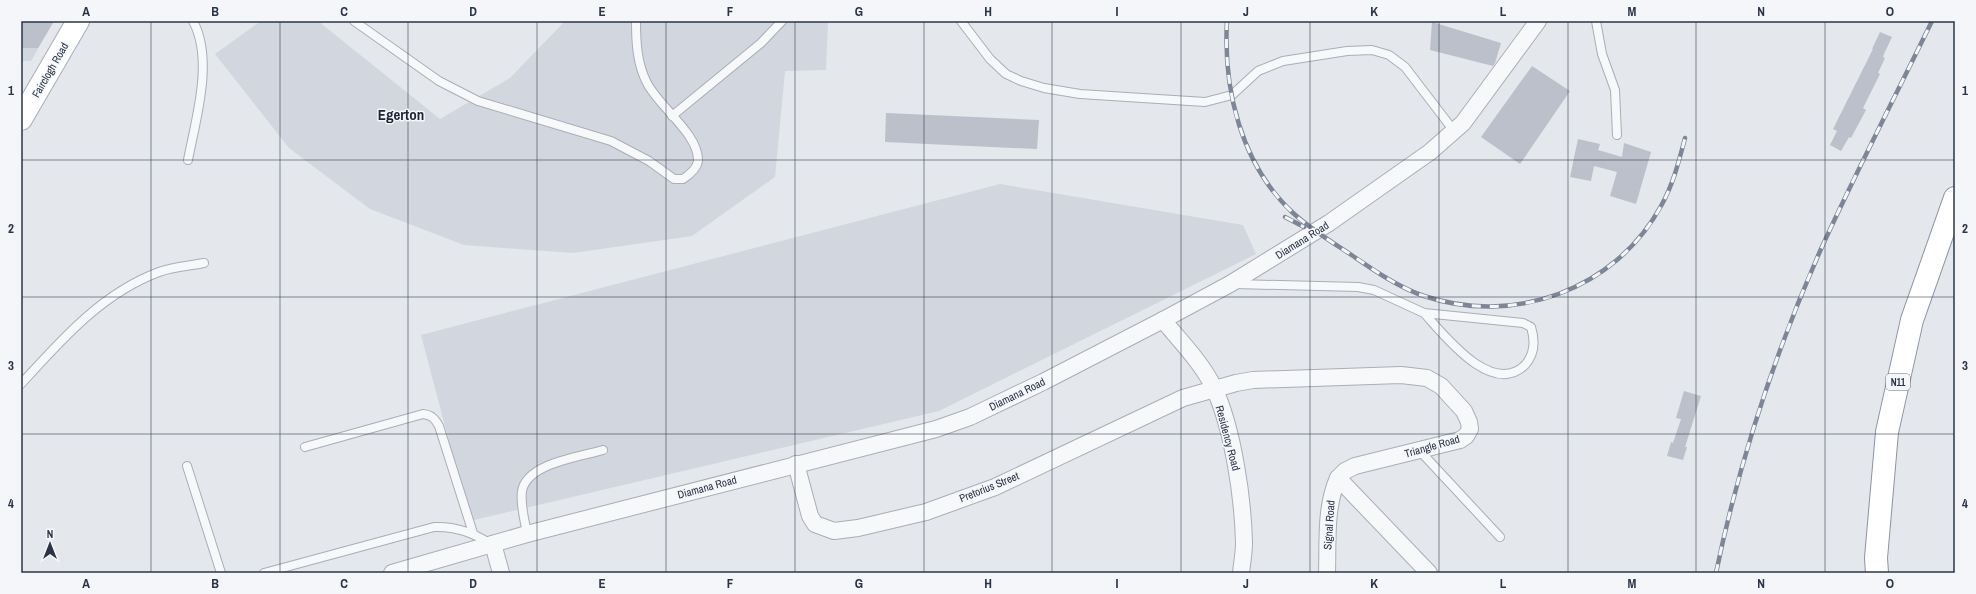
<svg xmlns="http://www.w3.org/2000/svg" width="1976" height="594" font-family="'Archivo Narrow',sans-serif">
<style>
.built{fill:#d2d6de}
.building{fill:#bbc0ca}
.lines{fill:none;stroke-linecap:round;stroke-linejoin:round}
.lane-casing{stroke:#a9aeb7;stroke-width:10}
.street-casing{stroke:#a9aeb7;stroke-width:18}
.secondary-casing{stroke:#a9aeb7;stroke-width:24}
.highway-casing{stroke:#8b94a3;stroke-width:24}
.lane{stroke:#f7f8fa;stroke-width:8}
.street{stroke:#f7f8fa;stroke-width:16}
.secondary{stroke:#fff;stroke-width:22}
.highway{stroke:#fff;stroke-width:22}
.rail-casing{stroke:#7d8696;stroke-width:4.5}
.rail{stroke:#f4f6f9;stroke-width:3;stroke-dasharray:9;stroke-linecap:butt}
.grid{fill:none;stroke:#2b3445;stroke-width:1;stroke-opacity:0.55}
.labels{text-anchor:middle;stroke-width:3;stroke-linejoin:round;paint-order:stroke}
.shield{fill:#f4f6f9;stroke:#676e7b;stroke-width:1}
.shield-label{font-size:10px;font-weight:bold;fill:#2b3445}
.street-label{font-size:11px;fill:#2b3445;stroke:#f4f6f9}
.district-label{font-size:15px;font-weight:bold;fill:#1d2536;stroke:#f4f6f9}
.neatline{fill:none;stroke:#2b3445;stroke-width:1.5}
.grid-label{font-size:13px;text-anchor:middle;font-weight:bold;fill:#2b3445}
</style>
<rect width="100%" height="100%" fill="#e4e7ec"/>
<g class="built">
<polygon points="21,21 54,21 31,61 21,61"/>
<polygon points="261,21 318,21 440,119 510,78 565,21 828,21 826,70 785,71 775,177 692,236 573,253 464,245 370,209 289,148 215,54"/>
<polygon points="1000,184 1243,225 1256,254 939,411 470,521 421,335"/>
</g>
<g class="building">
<polygon points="21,21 54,21 38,48 21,48"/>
<polygon points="1432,22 1501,43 1495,63 1493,66 1430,50"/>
<polygon points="1880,32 1892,37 1884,54 1883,57 1885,58 1878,73 1880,74 1863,108 1866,110 1851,138 1849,137 1841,151 1830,145 1837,131 1833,129 1873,49 1872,49"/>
<polygon points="1532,66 1570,91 1520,164 1481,137"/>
<polygon points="886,113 1039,120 1037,149 885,142"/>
<polygon points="1578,139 1600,144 1598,150 1622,157 1624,143 1651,152 1636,204 1610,196 1617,172 1594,166 1591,181 1570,177"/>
<polygon points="1684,391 1701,396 1685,447 1687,447 1683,460 1667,456 1671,442 1673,443 1681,419 1676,418"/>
</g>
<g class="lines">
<g class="lane-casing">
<g id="lane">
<path d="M354,21L439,81L478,101L611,141L649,161L674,179H683C689,175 697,169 698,161C699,134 659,107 647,83C637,64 636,42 636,21"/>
<polyline points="961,21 990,59 1006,74 1021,81 1044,88 1080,94 1205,102 1232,95 1258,71 1283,61 1347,51 1372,50 1389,55 1405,67 1454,131"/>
<polyline points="1596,21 1602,54 1615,90 1617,135"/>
<polyline points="672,116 761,43 782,21"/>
<path d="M188,160C196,118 214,60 193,21"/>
<path d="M1235,284L1358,287L1374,290L1424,313L1523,323L1531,327C1535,340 1535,354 1525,365C1492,397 1445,336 1424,313"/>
<path d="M21,384C61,340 102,293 159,272C173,267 189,266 204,263"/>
<path d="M305,447L423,414C432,415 435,419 439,426L473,533"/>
<polyline points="1419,450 1500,537"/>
<polyline points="187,466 221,573"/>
<path d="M527,534C525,521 520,505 522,491C527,463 580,457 603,450"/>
<path d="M264,573L434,527C456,526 473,533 491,544"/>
</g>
</g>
<g class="street-casing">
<g id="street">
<path d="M1163,320C1181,342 1202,363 1214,388C1233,429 1243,498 1244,543C1244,553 1242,563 1241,573"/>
<polyline points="796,464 810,516 815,524 834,531 858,528 926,512 995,487 1183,398 1236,383 1253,380 1401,375 1427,378 1441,386 1464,411 1469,422 1470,429 1466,436 1460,440 1355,466 1345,471 1338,478 1429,573"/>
<polyline points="493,544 501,573"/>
<polyline points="392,573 527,534 936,429 970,417 1043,382 1163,320 1230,284 1329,223 1430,152 1463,123 1538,21"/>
<path d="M1327,573C1328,541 1325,507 1338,478"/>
</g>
</g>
<g class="secondary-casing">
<polyline id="secondary" points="21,119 78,21"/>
</g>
<g class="highway-casing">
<polyline id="highway" points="1877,573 1876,558 1887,432 1912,320 1955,198"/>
</g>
<use href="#lane" class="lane"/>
<use href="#street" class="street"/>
<use href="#secondary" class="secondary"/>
<use href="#highway" class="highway"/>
<g class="rail-casing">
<g id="rail">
<path d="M1227,21C1223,89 1241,164 1292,212C1310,229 1332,242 1353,256C1375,271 1398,287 1424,296C1514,326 1615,290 1661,206C1673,185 1679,161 1685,138"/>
<polyline points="1285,217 1304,227"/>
<path d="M1716,573C1739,462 1775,353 1821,249C1856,172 1895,97 1932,21"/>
</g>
</g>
<use href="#rail" class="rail"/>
</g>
<path class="grid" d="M151,21V573M280,21V573M408,21V573M537,21V573M666,21V573M795,21V573M924,21V573M1052,21V573M1181,21V573M1310,21V573M1439,21V573M1568,21V573M1696,21V573M1825,21V573M21,160H1955M21,297H1955M21,434H1955"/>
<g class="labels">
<rect class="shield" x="1886" y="374" width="24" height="16" rx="3"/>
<g class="shield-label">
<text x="1898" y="386">N11</text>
</g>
<g class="street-label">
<text transform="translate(50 70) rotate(-60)" y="4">Fairclogh Road</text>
<text transform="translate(1302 240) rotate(-32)" y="4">Diamana Road</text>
<text transform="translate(1017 394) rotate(-26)" y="4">Diamana Road</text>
<text transform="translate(1228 438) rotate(75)" y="4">Residency Road</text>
<text transform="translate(1432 446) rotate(-16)" y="4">Triangle Road</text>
<text transform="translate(707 487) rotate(-15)" y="4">Diamana Road</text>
<text transform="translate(989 487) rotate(-22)" y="4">Pretorius Street</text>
<text transform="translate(1329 525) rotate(-86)" y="4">Signal Road</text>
</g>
<g class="district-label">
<text x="401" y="120">Egerton</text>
</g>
</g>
<rect width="1976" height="594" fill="none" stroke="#f4f6f9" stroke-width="44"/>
<g transform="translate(50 544)" stroke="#f4f6f9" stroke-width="3" paint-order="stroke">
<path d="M0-3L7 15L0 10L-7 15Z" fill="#2b3445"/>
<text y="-6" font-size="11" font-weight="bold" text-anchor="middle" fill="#2b3445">N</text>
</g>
<rect x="22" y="22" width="1932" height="550" class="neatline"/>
<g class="grid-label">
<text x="86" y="16">A</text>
<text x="215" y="16">B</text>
<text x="344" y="16">C</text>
<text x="473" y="16">D</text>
<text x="602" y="16">E</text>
<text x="730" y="16">F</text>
<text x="859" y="16">G</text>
<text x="988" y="16">H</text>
<text x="1117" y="16">I</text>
<text x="1246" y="16">J</text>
<text x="1374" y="16">K</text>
<text x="1503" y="16">L</text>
<text x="1632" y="16">M</text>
<text x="1761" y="16">N</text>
<text x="1890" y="16">O</text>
<text x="11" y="95">1</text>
<text x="1965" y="95">1</text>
<text x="11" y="233">2</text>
<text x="1965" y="233">2</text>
<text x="11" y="370">3</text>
<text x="1965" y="370">3</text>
<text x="11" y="508">4</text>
<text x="1965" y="508">4</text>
<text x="86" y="588">A</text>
<text x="215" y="588">B</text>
<text x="344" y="588">C</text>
<text x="473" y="588">D</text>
<text x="602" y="588">E</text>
<text x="730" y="588">F</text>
<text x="859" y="588">G</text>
<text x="988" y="588">H</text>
<text x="1117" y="588">I</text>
<text x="1246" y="588">J</text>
<text x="1374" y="588">K</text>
<text x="1503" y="588">L</text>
<text x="1632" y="588">M</text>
<text x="1761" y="588">N</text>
<text x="1890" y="588">O</text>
</g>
</svg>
